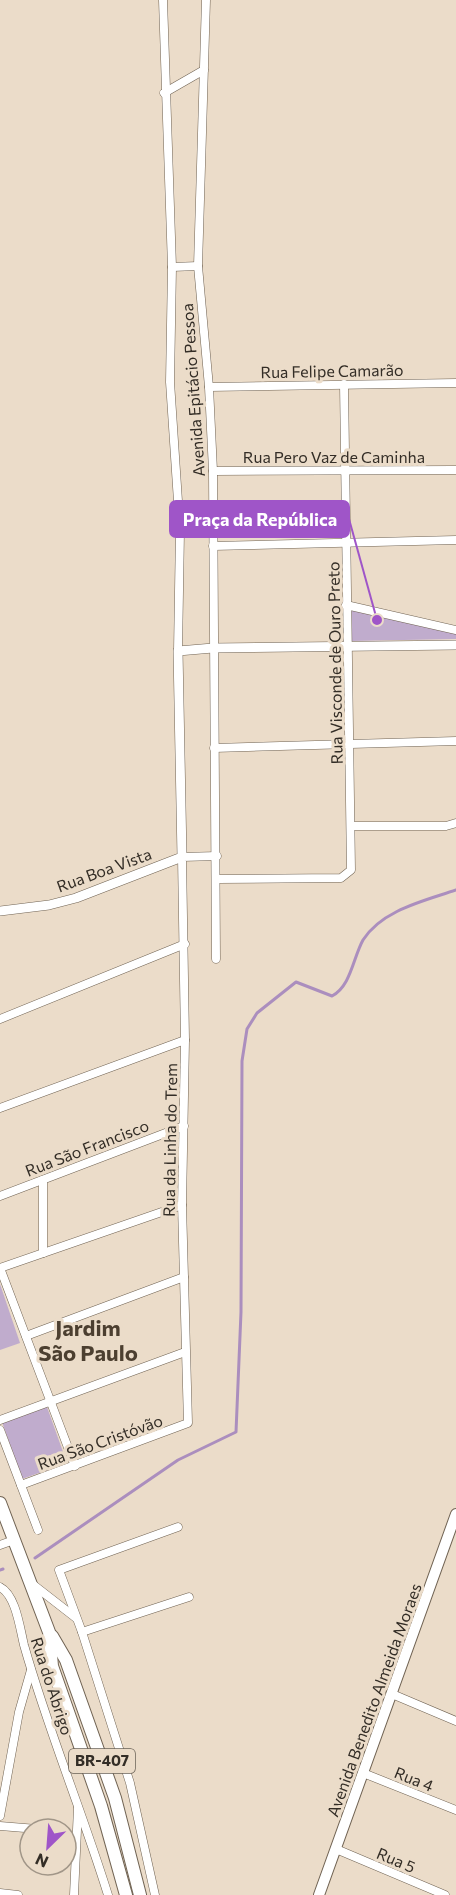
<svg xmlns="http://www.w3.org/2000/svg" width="456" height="1895" font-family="Commissioner,sans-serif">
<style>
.green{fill:#c0accd}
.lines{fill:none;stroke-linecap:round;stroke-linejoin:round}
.stream{stroke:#ab8ebe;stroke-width:3}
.minor-casing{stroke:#706353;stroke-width:9}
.tertiary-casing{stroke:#706353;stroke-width:10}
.secondary-casing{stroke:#706353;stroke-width:12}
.trunk-casing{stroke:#706353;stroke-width:14}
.minor{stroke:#fff;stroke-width:8}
.tertiary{stroke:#fff;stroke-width:9}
.secondary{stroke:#fff;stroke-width:10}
.trunk{stroke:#fff;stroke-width:12}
.labels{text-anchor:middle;stroke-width:6;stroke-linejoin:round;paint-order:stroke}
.shield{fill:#ebdcc9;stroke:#6a6257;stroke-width:1.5}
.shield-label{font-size:15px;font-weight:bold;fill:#332d26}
.street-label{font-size:16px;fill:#332d26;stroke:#ebdcc9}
.district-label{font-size:22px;font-weight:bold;fill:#4c3f30;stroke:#ebdcc9}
.leader{fill:none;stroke:#9f55c8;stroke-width:2}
.callout-dot{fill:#9f55c8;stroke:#ebdcc9;stroke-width:2}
.callout{fill:#9f55c8;stroke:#9f55c8;stroke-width:2}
.callout-label{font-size:18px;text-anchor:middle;font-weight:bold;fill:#fff}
</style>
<rect width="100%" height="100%" fill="#ebdcc9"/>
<g class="green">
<polygon points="350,608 456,633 456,639 352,641"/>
<polygon points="0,1284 20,1343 0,1350"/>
<polygon points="47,1407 67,1463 22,1479 2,1422"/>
</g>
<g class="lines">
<g class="stream">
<path d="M35,1558L178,1460L236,1432L241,1312L242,1061L247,1029L257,1013L296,982L332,996C351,986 353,958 363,940C382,910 424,901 456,890"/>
<polyline points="0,1570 3,1569"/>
</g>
<g class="minor-casing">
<g id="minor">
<polyline points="163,0 172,267 170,382 180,531 178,651"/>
<polyline points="206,0 198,266 209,387 213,471 216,959"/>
<polyline points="164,93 204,70"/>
<polyline points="172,267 198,266"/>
<polyline points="209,387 456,383"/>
<polyline points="213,471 456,470"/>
<polyline points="213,546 456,540"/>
<polyline points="346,605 456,630"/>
<polyline points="214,748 456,741"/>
<polyline points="351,826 446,826 456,823"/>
<polyline points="217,879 341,878 351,870 344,384"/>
<polyline points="0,1019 185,944"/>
<polyline points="0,1108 185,1040"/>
<polyline points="43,1180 43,1253"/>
<polyline points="0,1196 184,1126"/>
<polyline points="26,1336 184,1277"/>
<polyline points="0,1420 185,1352"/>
<polyline points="0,1430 38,1530"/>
<polyline points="75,1466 0,1268 182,1205"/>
<polyline points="21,1485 188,1423 182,1205 185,1040 182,857 217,856"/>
<polyline points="0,1545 14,1540"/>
<polyline points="31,1583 76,1618"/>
<path d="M0,1587C16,1595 20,1629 24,1645C48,1730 82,1811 108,1895"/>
<polyline points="82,1632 189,1597"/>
<polyline points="392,1694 456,1721"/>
<polyline points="363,1773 456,1810"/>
<polyline points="0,1816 19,1712 31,1670"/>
<polyline points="0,1826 37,1829"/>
<polyline points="336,1849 445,1895"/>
<polyline points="0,1893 18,1895"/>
<polyline points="74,1895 78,1808"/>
<polyline points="155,1895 130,1783 82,1632 59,1570 178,1527"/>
</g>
</g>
<g class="tertiary-casing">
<polyline id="tertiary" points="0,911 49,905 76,898 182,857 178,651 213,648 456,645"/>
</g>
<g class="secondary-casing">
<polyline id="secondary" points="319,1895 456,1514"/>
</g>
<g class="trunk-casing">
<g id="trunk">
<polyline points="0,1503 49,1632 52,1666 101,1806 126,1895"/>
<polyline points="52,1636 66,1660 115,1798 140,1895"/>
</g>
</g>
<use href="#minor" class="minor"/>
<use href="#tertiary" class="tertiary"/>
<use href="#secondary" class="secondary"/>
<use href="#trunk" class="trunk"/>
</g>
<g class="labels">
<rect class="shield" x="69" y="1749" width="66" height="24" rx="4.5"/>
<g class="shield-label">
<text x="102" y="1766">BR-407</text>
</g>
<g class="street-label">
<text transform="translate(332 371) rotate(-1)" y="6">Rua Felipe Camarão</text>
<text transform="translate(193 390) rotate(-94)" y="6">Avenida Epitácio Pessoa</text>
<text x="334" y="463">Rua Pero Vaz de Caminha</text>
<text transform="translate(335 663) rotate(-91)" y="6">Rua Visconde de Ouro Preto</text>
<text transform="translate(104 870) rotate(-20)" y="6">Rua Boa Vista</text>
<text transform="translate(170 1140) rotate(-89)" y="6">Rua da Linha do Trem</text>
<text transform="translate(87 1148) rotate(-21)" y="6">Rua São Francisco</text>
<text transform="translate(100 1442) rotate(-20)" y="6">Rua São Cristóvão</text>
<text transform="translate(52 1686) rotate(72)" y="6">Rua do Abrigo</text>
<text transform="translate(374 1700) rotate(-70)" y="6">Avenida Benedito Almeida Moraes</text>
<text transform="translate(414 1779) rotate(22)" y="6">Rua 4</text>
<text transform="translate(396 1860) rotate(23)" y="6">Rua 5</text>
</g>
<g class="district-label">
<text x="88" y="1336">Jardim<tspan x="88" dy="25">São Paulo</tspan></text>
</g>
</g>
<path class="leader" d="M377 620L349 519"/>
<circle class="callout-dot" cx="377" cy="620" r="6"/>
<rect class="callout" x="170" y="501" width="179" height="36" rx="6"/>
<g class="callout-label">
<text x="260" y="526">Praça da República</text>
</g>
<g transform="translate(48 1847) rotate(205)"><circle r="28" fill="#ebdcc9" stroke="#a19688" stroke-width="1.5"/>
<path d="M0-4.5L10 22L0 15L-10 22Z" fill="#9f55c8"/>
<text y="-9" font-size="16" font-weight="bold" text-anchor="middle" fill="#332d26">N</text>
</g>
</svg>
